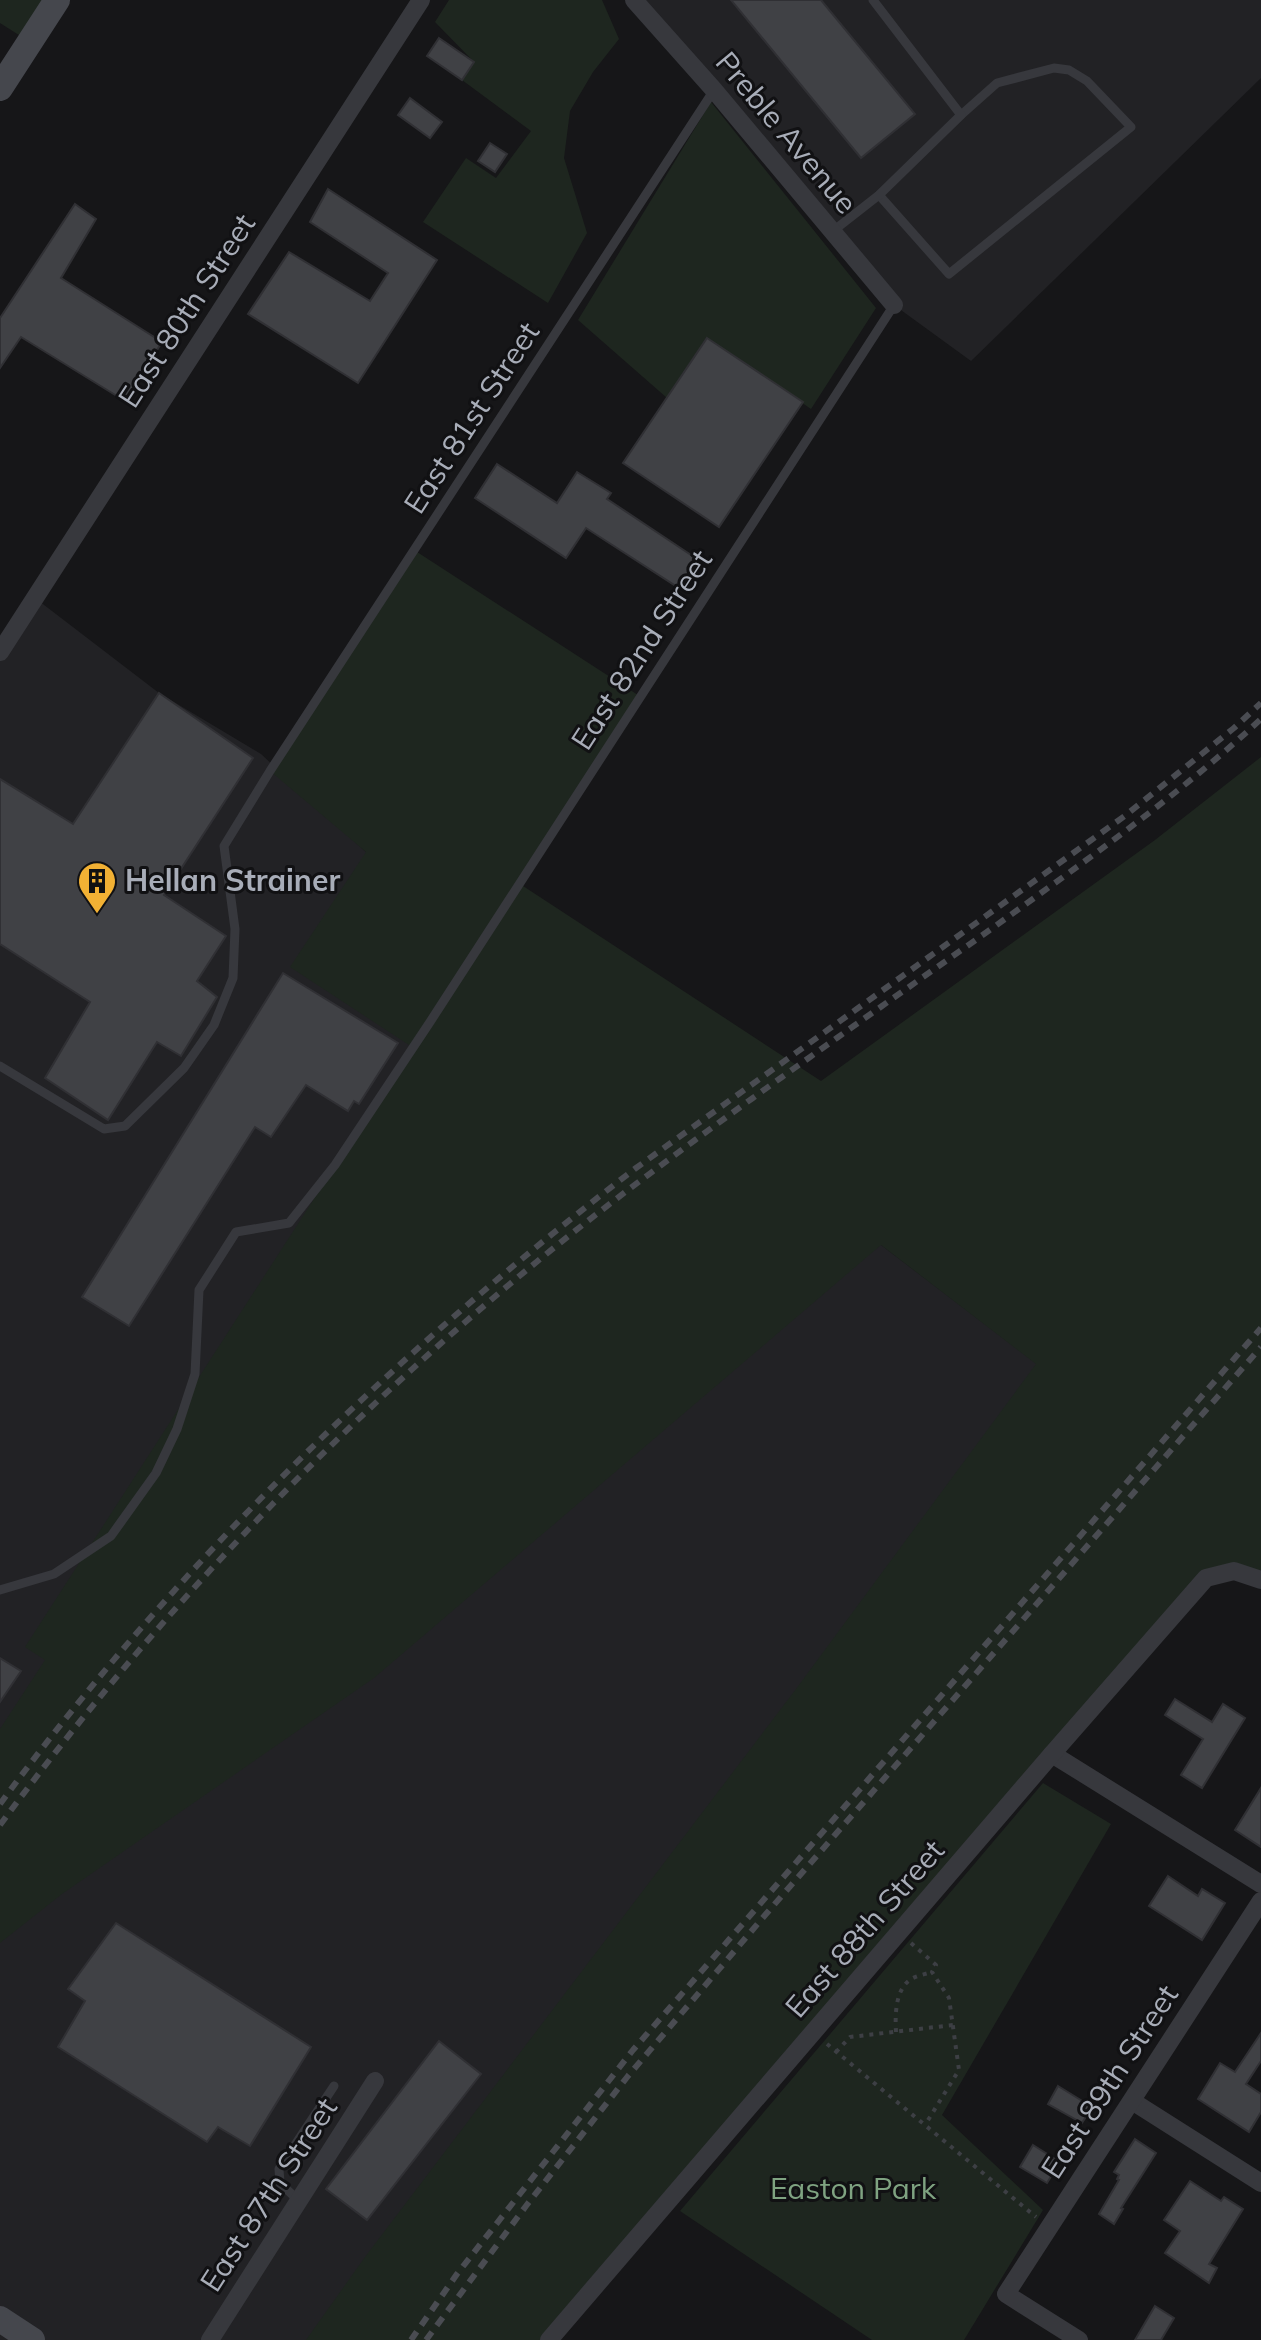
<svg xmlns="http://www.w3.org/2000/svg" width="1261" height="2340" font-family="Mulish,sans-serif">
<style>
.built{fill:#222225}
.green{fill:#1e261f}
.building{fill:#404145;stroke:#303034;stroke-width:2}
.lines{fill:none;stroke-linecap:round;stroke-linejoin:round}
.path{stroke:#3d3f44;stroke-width:4;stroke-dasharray:4 6;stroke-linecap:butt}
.lane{stroke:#37383d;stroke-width:9}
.street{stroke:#37383d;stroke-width:18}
.secondary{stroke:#45474d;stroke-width:26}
.rail{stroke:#4a4c52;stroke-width:6;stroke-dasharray:10 8;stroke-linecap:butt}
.labels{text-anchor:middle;stroke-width:6;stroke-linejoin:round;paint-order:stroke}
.street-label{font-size:30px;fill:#a8adb8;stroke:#111113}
.poi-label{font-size:30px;font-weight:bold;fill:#a8adb8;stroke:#111113;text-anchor:start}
.park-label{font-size:30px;fill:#7fa381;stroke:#111113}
</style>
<rect width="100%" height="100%" fill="#161618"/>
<g class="built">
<polygon points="634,0 1261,0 1261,78 971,361 894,305"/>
<polygon points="35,598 159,693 261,754 366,852 1075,1393 344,2340 0,2340 0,652"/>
</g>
<g class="green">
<polygon points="0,0 57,0 30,42 0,23"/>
<polygon points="449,0 602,0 619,39 593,72 570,111 564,158 587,233 548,303 423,222 466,158 496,178 531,131 462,80 474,62 435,22"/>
<polygon points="711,102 876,308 811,409 707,338 667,398 578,320"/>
<polygon points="414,550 641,697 520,884 821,1081 1155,840 1261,757 1261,1580 1206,1579 549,2340 306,2340 365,2257 796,1689 1036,1364 881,1245 374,1678 62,1894 0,1943 0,1729 45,1660 25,1647 412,1047 290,967 366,852 270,771"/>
<polygon points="1043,1783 1111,1824 942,2115 1043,2210 964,2340 872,2340 680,2211"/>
</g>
<g class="building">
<polygon points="731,0 821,0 915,114 861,158"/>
<polygon points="439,38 474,62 462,80 427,56"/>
<polygon points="410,98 442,122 430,138 398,115"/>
<polygon points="490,143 507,154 495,172 478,161"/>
<polygon points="328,189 437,260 358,383 248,314 289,252 370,301 388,273 310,222"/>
<polygon points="75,204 96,219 61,278 162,342 125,401 21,337 0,368 0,318"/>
<polygon points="707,338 803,402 719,527 623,463"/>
<polygon points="497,464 557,503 577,472 611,493 607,499 697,559 679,588 586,528 566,558 475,498"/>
<polygon points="159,693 253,758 164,895 226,936 197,981 217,997 181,1056 157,1042 108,1120 45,1078 90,1002 0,944 0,779 73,824"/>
<polygon points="283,973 398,1043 359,1104 354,1101 348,1111 306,1085 271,1137 255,1127 129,1326 82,1297"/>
<polygon points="0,1658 21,1671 0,1702"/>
<polygon points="1175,1699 1212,1722 1223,1704 1245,1718 1202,1788 1181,1775 1203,1739 1165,1715"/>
<polygon points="1261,1788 1261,1847 1235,1830"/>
<polygon points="1168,1876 1198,1896 1202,1889 1225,1903 1202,1940 1149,1906"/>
<polygon points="116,1923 311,2047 250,2146 218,2127 207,2142 58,2047 85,2001 68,1989"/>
<polygon points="1261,2033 1261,2061 1246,2084 1261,2094 1261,2112 1249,2132 1198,2099 1220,2063 1235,2072"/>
<polygon points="439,2041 481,2074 367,2220 326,2189"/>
<polygon points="1058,2086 1092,2107 1082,2123 1048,2104"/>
<polygon points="1135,2139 1156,2153 1121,2208 1123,2209 1114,2224 1099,2214 1119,2180 1117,2179 1119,2175 1114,2172"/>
<polygon points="1033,2145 1060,2162 1047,2183 1020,2167"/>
<polygon points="1190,2181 1221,2201 1224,2197 1243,2209 1209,2264 1217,2268 1209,2283 1165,2253 1180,2231 1164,2220"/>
<polygon points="1155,2306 1174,2318 1161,2340 1135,2340"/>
</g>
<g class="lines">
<g class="path">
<polyline points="911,1943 936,1965 932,1972 949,1998 959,2070 925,2125"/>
<path d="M896,2032C895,2015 895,1987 913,1978C919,1975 926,1974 932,1972"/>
<polyline points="827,2044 1036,2217"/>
<polyline points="836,2052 850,2037 953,2025"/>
</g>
<g class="lane">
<polyline points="879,195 949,274 1131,127 1087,81 1069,70 1054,68 997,83 961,115"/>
<polyline points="833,231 879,195 961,115 873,0"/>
<polyline points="0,1066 104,1129 125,1126 184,1068 214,1025 233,978 235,929 224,846 270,771 714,90"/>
<polyline points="0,1590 54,1574 111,1536 156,1473 177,1429 195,1374 199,1290 236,1232 289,1223 335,1165 430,1022 894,305"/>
<polyline points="299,2201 280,2183 279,2169 334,2086"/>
</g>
<g class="street">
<polyline points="634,0 714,90 894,305"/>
<polyline points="0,652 421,0"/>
<polyline points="1052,1754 1261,1884"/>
<polyline points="1132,2101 1261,2183"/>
<polyline points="210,2340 375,2081"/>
<polyline points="549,2340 1052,1754 1206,1578 1234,1571 1261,1580"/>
<polyline points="1079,2340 1006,2294 1261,1901"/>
</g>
<g class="secondary">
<polyline points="0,88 57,0"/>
<polyline points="0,2319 32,2340"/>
</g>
<g class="rail">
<path d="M0,1804C179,1561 397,1351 636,1168L1126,815L1234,728L1261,703"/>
<path d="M0,1825C185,1575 406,1354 656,1169C767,1086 881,1007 994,927C1085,861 1178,796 1261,719"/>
<polyline points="411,2340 457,2274 633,2050 1261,1328"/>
<polyline points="426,2340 526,2206 628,2076 766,1914 1261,1347"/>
</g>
</g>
<defs>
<g id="building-pin" transform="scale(2)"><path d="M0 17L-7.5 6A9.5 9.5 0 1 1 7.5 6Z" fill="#f2b134" stroke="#111113"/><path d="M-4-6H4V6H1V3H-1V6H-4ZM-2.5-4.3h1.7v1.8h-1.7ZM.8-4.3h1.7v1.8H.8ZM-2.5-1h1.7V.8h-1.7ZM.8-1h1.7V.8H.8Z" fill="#111"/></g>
</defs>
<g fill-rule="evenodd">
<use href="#building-pin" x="97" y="881"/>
</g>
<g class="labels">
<g class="street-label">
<text transform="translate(786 133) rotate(50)" y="10">Preble Avenue</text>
<text transform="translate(187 311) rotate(-57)" y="10">East 80th Street</text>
<text transform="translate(472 418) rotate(-57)" y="10">East 81st Street</text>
<text transform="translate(642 650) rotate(-57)" y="10">East 82nd Street</text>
<text transform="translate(865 1929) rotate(-49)" y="10">East 88th Street</text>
<text transform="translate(1110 2082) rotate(-57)" y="10">East 89th Street</text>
<text transform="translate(269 2195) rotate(-57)" y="10">East 87th Street</text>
</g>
<g class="poi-label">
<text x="125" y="891">Hellan Strainer</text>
</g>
<g class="park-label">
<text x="853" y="2199">Easton Park</text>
</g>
</g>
</svg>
